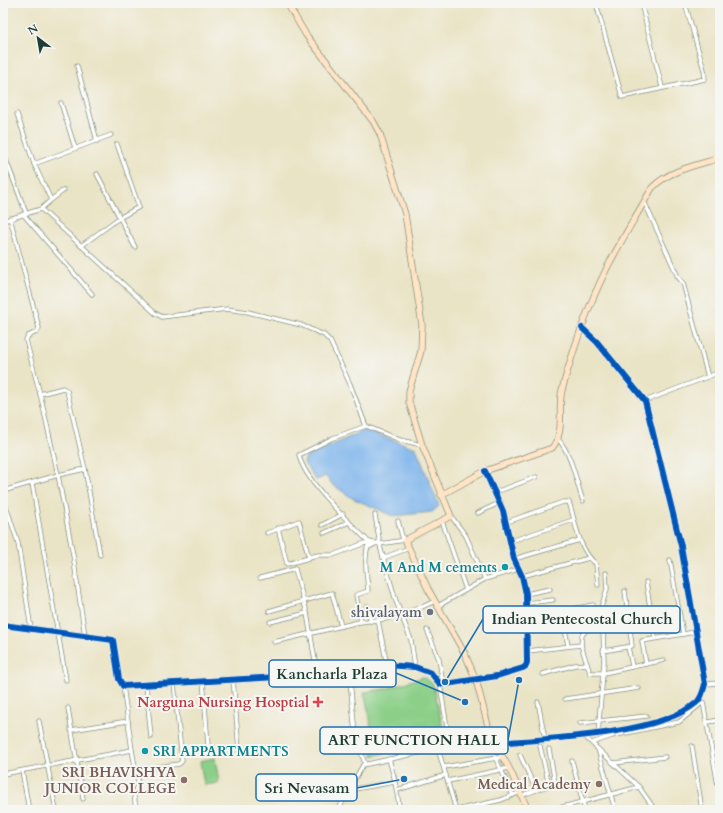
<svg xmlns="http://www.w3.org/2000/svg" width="723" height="813" font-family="Cardo,serif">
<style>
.green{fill:#8bcf88;stroke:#55865e}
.water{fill:#7db4ec;stroke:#4e7890}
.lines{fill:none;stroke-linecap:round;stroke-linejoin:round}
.street-casing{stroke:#84907d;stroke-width:5}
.secondary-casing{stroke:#84907d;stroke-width:7}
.street{stroke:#fff;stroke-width:3.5}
.secondary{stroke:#ffe4c6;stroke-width:5.5}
.cycleway-casing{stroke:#f6f6f2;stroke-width:8}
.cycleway{stroke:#0057b8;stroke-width:6}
.culture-dot{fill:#0f9aa8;stroke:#f6f6f2;stroke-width:1.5}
.worship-dot{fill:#6b7280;stroke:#f6f6f2;stroke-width:1.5}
.health-dot{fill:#e0444e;stroke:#f6f6f2;stroke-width:1.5}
.education-dot{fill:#8d6e63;stroke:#f6f6f2;stroke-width:1.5}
.labels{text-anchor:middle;stroke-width:4;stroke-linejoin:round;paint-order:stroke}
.culture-label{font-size:14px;font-weight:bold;fill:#0d838f;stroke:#f6f6f2;text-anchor:end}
.worship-label{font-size:14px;font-weight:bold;fill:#5b616d;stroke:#f6f6f2;text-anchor:end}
.health-label{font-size:14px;font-weight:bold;fill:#be3a42;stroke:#f6f6f2;text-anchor:end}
.education-label{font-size:14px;font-weight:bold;fill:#785e54;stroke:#f6f6f2;text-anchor:end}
.leader{fill:none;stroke:#1f6fb2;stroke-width:1.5}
.callout-dot{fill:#1f6fb2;stroke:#f6f6f2;stroke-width:1.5}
.callout{fill:#f6f6f2;stroke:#1f6fb2;stroke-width:1.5}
.callout-label{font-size:15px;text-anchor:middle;font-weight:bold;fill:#1f3d34}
</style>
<rect width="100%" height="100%" fill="#f6f6f2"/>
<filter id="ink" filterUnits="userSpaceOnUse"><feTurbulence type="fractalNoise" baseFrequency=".025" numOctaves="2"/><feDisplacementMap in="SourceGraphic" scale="8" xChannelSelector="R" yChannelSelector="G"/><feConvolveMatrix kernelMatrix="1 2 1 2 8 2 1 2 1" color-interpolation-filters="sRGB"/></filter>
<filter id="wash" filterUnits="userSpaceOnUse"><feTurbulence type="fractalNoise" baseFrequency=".012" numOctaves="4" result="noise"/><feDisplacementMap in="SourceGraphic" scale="16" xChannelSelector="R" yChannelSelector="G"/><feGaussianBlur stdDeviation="0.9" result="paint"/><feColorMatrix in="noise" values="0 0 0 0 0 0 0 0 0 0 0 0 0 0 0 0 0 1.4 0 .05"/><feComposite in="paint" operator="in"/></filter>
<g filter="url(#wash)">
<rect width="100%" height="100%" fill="#eae4c6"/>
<g class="green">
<polygon points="423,677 433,684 444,734 437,739 373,756 370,718 364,692 385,689"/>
<polygon points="215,758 219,783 204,785 200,761"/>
</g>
<polygon class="water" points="365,430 416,448 439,506 432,512 393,516 352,498 332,484 326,476 316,480 304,463 306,457"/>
</g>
<g filter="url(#ink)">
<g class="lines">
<g class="street-casing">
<g id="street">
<polyline points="596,3 622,97 705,79 704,70 685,3"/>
<polyline points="641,3 662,87"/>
<polyline points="77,66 97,141"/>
<polyline points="61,103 75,148"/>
<polyline points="17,114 34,164"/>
<polyline points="3,152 26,213"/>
<polyline points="97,174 135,247"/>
<polyline points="51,200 64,190"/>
<polyline points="644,201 678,277 683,283 708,377"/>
<polyline points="41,209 51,200 34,164 111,135"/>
<polyline points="23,214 92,294"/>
<polyline points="10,218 39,328 37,332 28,336 26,340 42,402 58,475 85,469"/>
<polyline points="3,221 41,209 155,313 162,317 227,309 248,312 301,325 324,335 330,341 350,384 366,426"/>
<polyline points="81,246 119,218 139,207 117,144"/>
<polyline points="3,329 4,332"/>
<polyline points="40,394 63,388 67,391 85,469 100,555"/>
<polyline points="645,401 720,372"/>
<path d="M559,440C572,456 576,481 583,501"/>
<polyline points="32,483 66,680"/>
<polyline points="3,491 58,475 73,555 85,636"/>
<polyline points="496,492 536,477"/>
<polyline points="3,497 18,543 31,629"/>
<polyline points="478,513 501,502"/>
<polyline points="375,515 381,550 396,601 411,640 415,667"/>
<polyline points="451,516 466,536 485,579"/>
<polyline points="398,521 403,540"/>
<polyline points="442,521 466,590"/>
<polyline points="3,522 10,520"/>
<path d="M507,522L563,502H569C576,523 578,549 596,564L598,585"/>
<polyline points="322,525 343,514"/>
<polyline points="267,533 299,521 309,558 287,564 278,528"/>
<polyline points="324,533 349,522"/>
<path d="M405,540L380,544L369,542C350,523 304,481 299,455L333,438L366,426L400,440L422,445"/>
<polyline points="511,541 573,520"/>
<polyline points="367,548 377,543"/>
<polyline points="309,557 318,555 333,555 365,543 369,544"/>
<polyline points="383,558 409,548"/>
<polyline points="514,559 580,540"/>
<polyline points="670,560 683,634"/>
<polyline points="522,576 589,558"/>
<polyline points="260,578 295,569 307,613 317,673"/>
<polyline points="646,582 655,638"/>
<polyline points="526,594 550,589"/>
<polyline points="527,603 553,600"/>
<polyline points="367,606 371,621"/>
<polyline points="438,606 485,579 519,569"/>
<polyline points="269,611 332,593 341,626"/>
<polyline points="378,620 387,665"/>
<polyline points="270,622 307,613"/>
<path d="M361,622L356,595L368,591C367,574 363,559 369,542"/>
<polyline points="427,630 439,659 443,684"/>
<polyline points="274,642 359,622 386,619 422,607 435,601"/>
<polyline points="581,645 587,664"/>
<polyline points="628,647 632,666"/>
<polyline points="527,651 581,645 582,635 598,617 593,605 562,611 568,646"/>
<polyline points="603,651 632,646 625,591"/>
<polyline points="646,664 642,641 695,632"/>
<polyline points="349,669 355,734 365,764"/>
<polyline points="543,674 575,665 587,664 590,673 604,673 664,660"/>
<polyline points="233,679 239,750"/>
<polyline points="203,680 208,745"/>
<polyline points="476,680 523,668 526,666 527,662 526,594 522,576 514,559 503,511 485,471"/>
<polyline points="440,684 450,746"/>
<polyline points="705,684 720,683"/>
<polyline points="146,685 151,737"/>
<polyline points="565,699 639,688"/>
<polyline points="538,702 545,739"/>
<polyline points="68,708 83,799"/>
<polyline points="39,721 56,810"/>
<polyline points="708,722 720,720"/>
<polyline points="580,723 647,716"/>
<polyline points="71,730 128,721"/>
<polyline points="598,733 604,662 603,628 598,617 607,589 606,573"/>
<polyline points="584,736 639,787 655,810"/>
<path d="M495,743C546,739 658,735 696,703C702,698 703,691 705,684L681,546L645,401L597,342L582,328"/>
<polyline points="592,743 612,736 679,722 703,702 720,796"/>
<polyline points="540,746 549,785"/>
<polyline points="692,746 702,810"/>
<polyline points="438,749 456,810"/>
<polyline points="598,749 615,810"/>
<polyline points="132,750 138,782 134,794 136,810"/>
<polyline points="520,755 536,790"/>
<polyline points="495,757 513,795"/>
<polyline points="389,759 394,777 400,810"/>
<polyline points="572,761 585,810"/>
<polyline points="614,763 665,757"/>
<polyline points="444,767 503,757"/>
<polyline points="136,770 179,764 182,761 174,683"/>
<polyline points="22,771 29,810"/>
<polyline points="3,774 132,750 123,686"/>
<polyline points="448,781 509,768"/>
<polyline points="349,790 395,782"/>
<polyline points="397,790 446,775"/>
<polyline points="523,795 555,783 549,749"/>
<polyline points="339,810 344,798 363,765 491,737"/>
<polyline points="456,810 501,800 521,792"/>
<polyline points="511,810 527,806"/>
<polyline points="551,810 639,787"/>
</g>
</g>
<g class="secondary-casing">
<g id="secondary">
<polyline points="287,3 306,35 373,121 380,134 405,214 422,325 421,351 409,391 409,402 422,445 451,516 405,540 428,589 465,654 476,680 491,737 509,768 528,810"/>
<path d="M441,495L485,471L552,448C566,431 557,410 562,390C573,350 587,308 606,270C620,242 637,215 652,188C669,170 697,165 720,158"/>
<polyline points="3,625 113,640 119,679 123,686 277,677 387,665 415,667 431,673 440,684 476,680"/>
</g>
</g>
<use href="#street" class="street"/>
<use href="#secondary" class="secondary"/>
<g class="cycleway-casing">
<g id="cycleway">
<polyline points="3,625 113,640 119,679 123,686 277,677 387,665 415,667 431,673 440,684 446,684 497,676 523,668 526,666 527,662 526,594 522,576 514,559 503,511 485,471"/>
<path d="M495,743C546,739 658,735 696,703C702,698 703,691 705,684L681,546L645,401L597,342L582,328"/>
</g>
</g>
<use href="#cycleway" class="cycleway"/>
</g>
</g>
<g class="culture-dot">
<circle cx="505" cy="567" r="4"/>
<circle cx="145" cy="751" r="4"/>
</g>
<circle class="worship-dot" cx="430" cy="612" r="4"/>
<path class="health-dot" d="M316 696h4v4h4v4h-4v4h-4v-4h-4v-4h4z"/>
<g class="education-dot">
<circle cx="184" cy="780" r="4"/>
<circle cx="599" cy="784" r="4"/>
</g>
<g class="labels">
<g class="culture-label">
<text x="497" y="572">M And M cements</text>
<text x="153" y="756" text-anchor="start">SRI APPARTMENTS</text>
</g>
<g class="worship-label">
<text x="422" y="617">shivalayam</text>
</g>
<g class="health-label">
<text x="309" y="707">Narguna Nursing Hosptial</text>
</g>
<g class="education-label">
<text x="176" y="777">SRI BHAVISHYA<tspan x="176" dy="16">JUNIOR COLLEGE</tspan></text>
<text x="591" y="789">Medical Academy</text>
</g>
</g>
<path class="leader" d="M445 682L483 619M465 702L396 673M519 680L508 740M404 779L357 788"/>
<g class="callout-dot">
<circle cx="445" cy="682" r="4"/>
<circle cx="465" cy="702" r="4"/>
<circle cx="519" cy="680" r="4"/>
<circle cx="404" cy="779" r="4"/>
</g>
<g class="callout">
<rect x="483" y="606" width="197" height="27" rx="4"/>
<rect x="269" y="660" width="127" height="27" rx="4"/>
<rect x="320" y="727" width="188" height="27" rx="4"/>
<rect x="256" y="774" width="101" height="27" rx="4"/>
</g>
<g class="callout-label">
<text x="582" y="624">Indian Pentecostal Church</text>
<text x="332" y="679">Kancharla Plaza</text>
<text x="414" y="745">ART FUNCTION HALL</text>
<text x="307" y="793">Sri Nevasam</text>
</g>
<rect width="723" height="813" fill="none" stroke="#f6f6f2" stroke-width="16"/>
<g transform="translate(38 38) rotate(329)" stroke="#f6f6f2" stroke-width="3" paint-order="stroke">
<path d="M0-3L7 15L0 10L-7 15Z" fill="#1f3d34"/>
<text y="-6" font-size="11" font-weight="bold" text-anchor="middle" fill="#1f3d34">N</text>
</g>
</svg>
